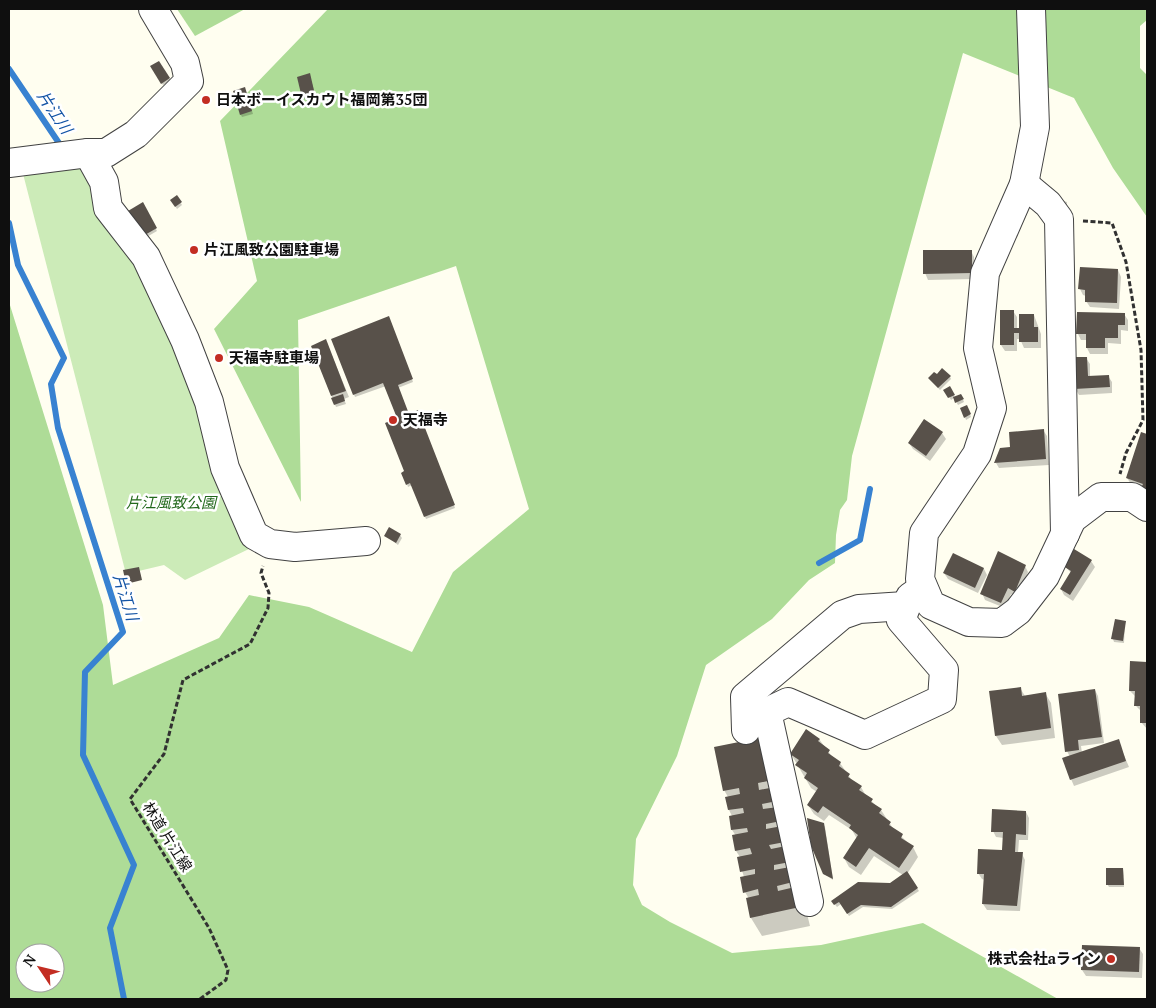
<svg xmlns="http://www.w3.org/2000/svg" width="1156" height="1008" font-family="'PT Serif','Noto Sans JP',serif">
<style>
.green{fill:#ccebb8}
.forest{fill:#aedc97;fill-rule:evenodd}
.shadow{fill:#0003}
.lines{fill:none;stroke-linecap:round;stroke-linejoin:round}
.stream{stroke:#3882d1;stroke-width:6}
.building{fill:#58514a}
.minor-casing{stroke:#424242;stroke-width:30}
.path{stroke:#313131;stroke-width:3;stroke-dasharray:5 2.5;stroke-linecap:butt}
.minor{stroke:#fff;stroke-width:28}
.poi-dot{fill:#c32d22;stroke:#fff;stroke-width:2}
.labels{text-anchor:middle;stroke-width:5;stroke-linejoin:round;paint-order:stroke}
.poi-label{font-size:15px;font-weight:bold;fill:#0f0f0f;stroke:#fff;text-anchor:start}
.park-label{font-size:15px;font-style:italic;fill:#23691c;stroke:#fff}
.street-label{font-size:15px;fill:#0f0f0f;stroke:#fff}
.water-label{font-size:16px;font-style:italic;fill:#1354a5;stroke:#fff}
</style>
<rect width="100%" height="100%" fill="#fffef0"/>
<polygon class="green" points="86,159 138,259 253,547 185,580 164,565 126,574 21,166"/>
<g class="forest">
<polygon points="177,9 245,9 195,36"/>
<path d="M328,9H1147V20L1140,26V68L1147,75V217L1113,168L1074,98L963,53L852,456L847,500L840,510L836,535L835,563L809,580L772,619L706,665L677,756L636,839L633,885L642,905L670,922L732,953L821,945L923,923L1058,999H9V302L103,605L113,685L219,638L249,595L309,607L412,652L453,572L529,509L456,266L298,320L301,502L214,329L257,281L220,121ZM25,953H55V983H25Z"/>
</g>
<g class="shadow">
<polygon points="159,62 171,81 163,85 151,67"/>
<polygon points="310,77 316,97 305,100 303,97"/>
<polygon points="246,92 253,114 242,117 241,115"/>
<polygon points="177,197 182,205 177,209 172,201"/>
<polygon points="1054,198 1067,202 1066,212"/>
<polygon points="142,204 157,231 145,238"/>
<polygon points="971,251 974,257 974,279 928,280 925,273"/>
<polygon points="1118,270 1121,277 1119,309 1090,307 1086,301 1086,296 1083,295 1080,289"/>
<polygon points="1013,311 1017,317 1017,329 1020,329 1034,315 1041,334 1041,348 1024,348 1020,339 1017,339 1017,351 1005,351 1001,345"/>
<polygon points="1124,314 1128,320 1128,331 1121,330 1121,344 1108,343 1108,354 1090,354 1087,348 1087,340 1081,340 1078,334"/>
<polygon points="390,321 413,382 398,388 409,415 418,414 455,508 426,519 412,485 408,487 407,484 399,419 386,386 355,397 333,340"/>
<polygon points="326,341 349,397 344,399 346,404 336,407 312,346"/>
<polygon points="1086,358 1090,364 1090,377 1108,376 1112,382 1112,393 1079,395 1075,388"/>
<polygon points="937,376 950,377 951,379 940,390 929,378"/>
<polygon points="950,388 955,398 961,395 964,402 958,405 954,398 951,400 945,390"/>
<polygon points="968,409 971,417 966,420 965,417"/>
<polygon points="1043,430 1047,436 1049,465 999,468 996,463 1011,448"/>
<polygon points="942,433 946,439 930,461 913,449 909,443"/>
<polygon points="1142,433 1147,435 1147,494 1131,484 1127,478"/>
<polygon points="400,535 402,538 398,545 386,536"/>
<polygon points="953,555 984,569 987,575 978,593 948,579 944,573"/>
<polygon points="1091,561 1095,567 1073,601 1064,595 1061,589 1071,573 1065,566"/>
<polygon points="1025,566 1028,572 1019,597 1011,594 1005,608 985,600 982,593"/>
<polygon points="1125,622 1124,643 1114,642 1113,639"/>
<polygon points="1131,662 1147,663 1147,729 1141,722 1142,712 1136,706 1136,697 1130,691"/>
<polygon points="1020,688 1025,696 1045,693 1051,703 1055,738 1002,745 996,736"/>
<polygon points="1095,690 1098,696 1104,743 1081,746 1082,753 1118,741 1129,767 1074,786 1071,779 1070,757 1067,751"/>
<polygon points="764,738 810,926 762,936 751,918 749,899 745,892 744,877 738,858 740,857 736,851 733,836 736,836 732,830 730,817 732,816 729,810 726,798 728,797 724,790"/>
<polygon points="819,739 833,758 840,763 853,782 861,787 866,796 881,810 894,830 913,847 918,857 907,874 919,891 892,909 863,907 849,916 841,904 837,907 833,902 891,884 903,875 874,856 861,875 849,867 844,858 857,839 852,830 829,815 824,821 814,814 808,805 817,792 811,788 791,754"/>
<polygon points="1026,812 1029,818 1028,840 1019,840 1018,853 1022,854 1025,860 1020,911 987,910 983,904 985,880 982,879 978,873 1003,852 1004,838 996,837 993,831"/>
<polygon points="823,824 825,827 833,880 824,874"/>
<polygon points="1123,869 1124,887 1109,887 1107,884"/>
<polygon points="1139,948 1143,954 1142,978 1086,976 1082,970"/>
</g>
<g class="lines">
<g class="stream">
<polyline points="9,69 63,149"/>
<polyline points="9,223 18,265 64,358 51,384 58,428 123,632 85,672 83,755 134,865 110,928 124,999"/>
<polyline points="819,563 860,540 870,489"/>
</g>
</g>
<g class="building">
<polygon points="159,61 170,78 161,84 150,66"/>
<polygon points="310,73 315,95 302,98 297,77"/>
<polygon points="245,87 252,111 240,115 233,91"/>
<polygon points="177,195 182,202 175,207 170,200"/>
<polygon points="143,202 157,228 143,236 128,211"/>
<polygon points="923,250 972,250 972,273 923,274"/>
<polygon points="1080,267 1118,269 1117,303 1085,302 1085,290 1078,289"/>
<polygon points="1000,310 1014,310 1014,328 1019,328 1019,314 1034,314 1034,327 1038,327 1038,342 1019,342 1019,333 1014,333 1014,345 1000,345"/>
<polygon points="1077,312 1125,313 1125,325 1118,325 1118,338 1105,338 1105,348 1086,348 1086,334 1076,334"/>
<polygon points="389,316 413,379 398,385 409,414 418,410 455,505 424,517 410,483 406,485 401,473 404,471 385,423 397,418 383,383 353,395 331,339"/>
<polygon points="326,339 346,391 331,396 311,346"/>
<polygon points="1072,357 1087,357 1088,376 1109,375 1110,387 1074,389"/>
<polygon points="942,368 951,376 938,388 928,378 934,372 937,374"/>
<polygon points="950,386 955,395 948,398 943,390"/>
<polygon points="343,394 345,401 334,405 331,398"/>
<polygon points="961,394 964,399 955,403 953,397"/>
<polygon points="967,405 971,414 964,418 960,408"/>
<polygon points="924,419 943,432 926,456 908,443"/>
<polygon points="1044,429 1046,459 994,463 1000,448 1010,447 1009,432"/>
<polygon points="1141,432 1147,434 1147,490 1141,488 1143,484 1126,478"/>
<polygon points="389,527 401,534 396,543 384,536"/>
<polygon points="1074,549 1092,560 1070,595 1060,589 1071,571 1063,566"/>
<polygon points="998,551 1026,565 1015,592 1008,588 1001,603 980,594"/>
<polygon points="953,553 984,568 975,588 943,573"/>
<polygon points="139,567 142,580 126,584 123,570"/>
<polygon points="1115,619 1126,621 1123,641 1111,639"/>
<polygon points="1130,661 1147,662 1147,723 1140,723 1140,706 1134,706 1135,691 1129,691"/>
<polygon points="1021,687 1022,696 1046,692 1051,728 995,736 989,691"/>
<polygon points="1095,689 1102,737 1078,740 1079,750 1065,752 1058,694"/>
<polygon points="806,729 820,739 818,741 830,750 828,753 841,762 839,766 850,774 848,777 862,786 859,790 873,799 871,802 882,809 879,813 891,822 889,825 903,834 901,838 914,846 899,868 869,848 856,867 843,858 858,835 849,828 851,825 823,806 818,813 807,805 818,788 804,778 807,773 795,765 799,760 790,754"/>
<polygon points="764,737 773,780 758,783 759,790 775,787 777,801 762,804 763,809 778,807 781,821 766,824 766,829 782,826 785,842 769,845 771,849 786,846 790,862 774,865 774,870 790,867 793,882 777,886 778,891 795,887 800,907 750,918 746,898 759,895 758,889 743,893 740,877 755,874 755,869 740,872 737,857 752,854 750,848 735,851 732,835 748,832 747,828 731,830 729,816 744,813 743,808 728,810 725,797 740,794 739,788 723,791 714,747"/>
<polygon points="1119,739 1126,761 1070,780 1062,758"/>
<polygon points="992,809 1026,811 1026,835 1016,834 1015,852 1023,852 1017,906 982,904 984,874 977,874 978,849 1002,850 1003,832 991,832"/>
<polygon points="807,818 824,823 833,879 823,874 811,846"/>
<polygon points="1106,868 1123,868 1124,885 1106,885"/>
<polygon points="907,871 918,888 891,907 861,905 847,914 839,902 834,905 831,901 858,882 890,883"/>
<polygon points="1082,945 1140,947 1139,972 1081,970"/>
</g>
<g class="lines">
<g class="minor-casing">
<g id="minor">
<polyline points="1031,9 1035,127 1024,184 985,273 978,348 992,408 977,454 924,533 920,579 931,605 969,622 1002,623 1018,611 1045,576 1072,519 1101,497 1132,497 1147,507"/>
<polyline points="88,153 104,182 108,208 146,257 185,340 209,402 225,468 254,535 270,544 295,547 366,541"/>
<polyline points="9,163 88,153 106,153 136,134 189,81 185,63 153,9"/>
<polyline points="1024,184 1048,204 1059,219 1065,534"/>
<polyline points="746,730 745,697 842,615 859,609 905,606"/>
<polyline points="809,902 767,712 788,702 865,735 942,699 944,670 901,620 910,597 923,588"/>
</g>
</g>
<g class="path">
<polyline points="1083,221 1112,223 1126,262 1141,350 1143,420 1126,453 1120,474"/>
<polyline points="200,999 226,980 228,970 209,928 130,799 164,754 183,680 250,644 268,608 269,593 261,573 263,566"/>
</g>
<use href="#minor" class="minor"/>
</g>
<g class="poi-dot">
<circle cx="206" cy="100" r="5"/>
<circle cx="194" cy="250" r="5"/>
<circle cx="219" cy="358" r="5"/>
<circle cx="393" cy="420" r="5"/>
<circle cx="1111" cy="959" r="5"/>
</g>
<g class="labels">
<g class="poi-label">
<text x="216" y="105">日本ボーイスカウト福岡第35団</text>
<text x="204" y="255">片江風致公園駐車場</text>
<text x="229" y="363">天福寺駐車場</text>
<text x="403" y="425">天福寺</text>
<text x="1101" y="964" text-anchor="end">株式会社aライン</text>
</g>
<g class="park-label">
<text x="171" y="508">片江風致公園</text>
</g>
<g class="street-label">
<text transform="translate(167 837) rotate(58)" y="5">林道 片江線</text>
</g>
<g class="water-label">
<text transform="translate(55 112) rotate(56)" y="6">片江川</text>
<text transform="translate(126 597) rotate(72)" y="6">片江川</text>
</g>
</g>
<rect width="1156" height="1008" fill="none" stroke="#0f0f0f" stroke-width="20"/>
<g transform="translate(40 968) rotate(305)"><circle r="24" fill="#ffffff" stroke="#9f9f9f"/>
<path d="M0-4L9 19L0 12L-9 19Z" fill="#c32d22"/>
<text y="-8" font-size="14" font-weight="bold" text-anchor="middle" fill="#0f0f0f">N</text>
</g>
</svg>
